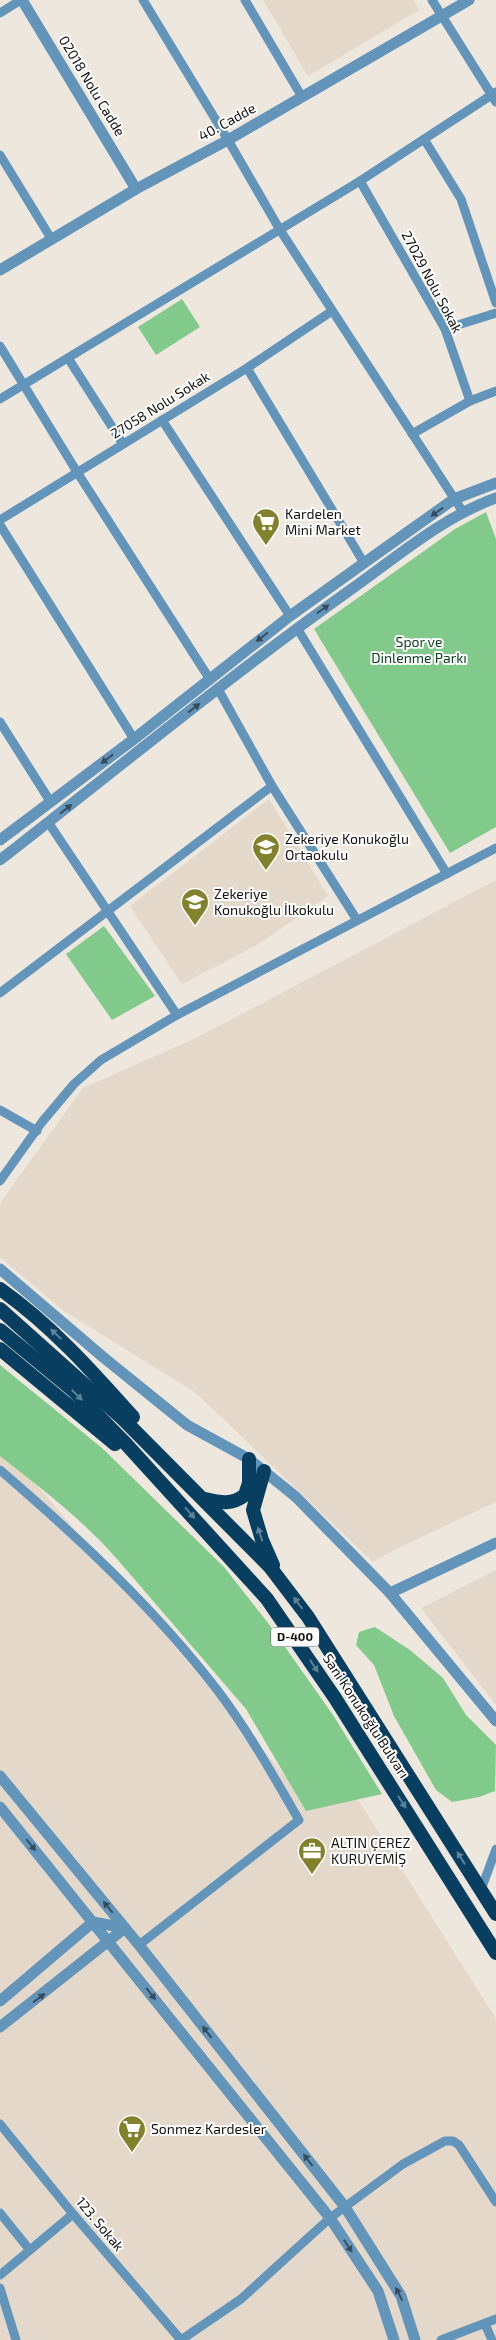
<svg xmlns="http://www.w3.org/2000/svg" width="496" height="2340" font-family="'Exo 2',sans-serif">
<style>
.built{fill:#e3d8ca}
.green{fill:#81ca8b}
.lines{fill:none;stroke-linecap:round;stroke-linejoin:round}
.minor{stroke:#6395bb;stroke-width:9}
.tertiary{stroke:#6395bb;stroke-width:11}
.trunk{stroke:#083f61;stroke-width:14}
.oneway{fill:#374c5c}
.oneway2{fill:#5e8298}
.labels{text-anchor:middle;stroke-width:4;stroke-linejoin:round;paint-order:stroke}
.shield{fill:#fff;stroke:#5a5857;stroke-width:1}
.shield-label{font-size:12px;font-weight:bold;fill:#13110f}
.street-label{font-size:14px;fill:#13110f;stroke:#fff}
.poi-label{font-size:14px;fill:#13110f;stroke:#fff;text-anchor:start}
.park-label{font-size:14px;fill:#0e431b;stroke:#fff}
</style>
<rect width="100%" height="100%" fill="#ede7de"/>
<g class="built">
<polygon points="263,0 413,0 419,10 308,76"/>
<polygon points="269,799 328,896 257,945 182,984 130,906"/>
<polygon points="496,880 496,1502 396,1549 373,1562 196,1393 64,1311 0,1257 0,1203 83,1088 194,1039"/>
<polygon points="0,1446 11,1455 286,1777 355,1795 496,2019 496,2340 0,2340"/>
<polygon points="496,1570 496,1705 421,1608"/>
</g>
<g class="green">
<polygon points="182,299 200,327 156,355 138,327"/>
<polygon points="486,512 496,539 496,827 450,853 314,629 455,529"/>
<polygon points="104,926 155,996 112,1020 66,954"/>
<path d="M0,1365L102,1448L224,1567L268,1623L333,1715L382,1794L306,1811L246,1709L117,1559C83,1520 41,1488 0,1456Z"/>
<polygon points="375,1627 410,1650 443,1678 466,1715 496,1745 495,1791 479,1797 452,1802 436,1790 394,1716 374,1665 356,1645 359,1632"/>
</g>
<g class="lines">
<g class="minor">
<polyline points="143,0 228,140 280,230 463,512"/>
<polyline points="245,0 302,97"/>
<polyline points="432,0 496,102"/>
<polyline points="0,13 21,0"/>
<polyline points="424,139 461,199 496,303"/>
<polyline points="0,155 52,240"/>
<polyline points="360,181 445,329 470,401"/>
<polyline points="445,329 496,313"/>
<polyline points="0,346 77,472 209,678"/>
<polyline points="68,358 123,444"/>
<polyline points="247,368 364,563"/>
<polyline points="0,399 360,181 496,92"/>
<polyline points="162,420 290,616"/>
<polyline points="412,434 470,401 496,391"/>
<polyline points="0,520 247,368 332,311"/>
<polyline points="0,525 134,739"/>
<polyline points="297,628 447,874"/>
<polyline points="218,689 272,786 357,920"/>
<polyline points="0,722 50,801"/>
<polyline points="48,822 177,1015"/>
<polyline points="0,993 272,786"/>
<polyline points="0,1110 37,1131"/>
<polyline points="0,1181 42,1122 74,1084 101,1060 177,1015 496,848"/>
<path d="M0,1470C79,1538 155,1609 218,1691C249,1732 274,1777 299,1820L139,1945"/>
<polyline points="481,1890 496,1849"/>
<polyline points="0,2124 73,2214 181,2340"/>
<polyline points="0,2213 29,2249"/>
<polyline points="0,2275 73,2214"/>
<polyline points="0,2288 16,2340"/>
<polyline points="485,2324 492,2340"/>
<polyline points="181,2340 241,2299 330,2218 403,2164 445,2141 453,2141 459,2145 496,2202"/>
<polyline points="441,2340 496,2319"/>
</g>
<g class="tertiary">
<polyline points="22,0 136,189"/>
<polyline points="0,270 136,189 228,140 469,0"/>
<polyline points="0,840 134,739 290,616 364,563 454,499 496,483"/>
<path d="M0,860C117,769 232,674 353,588C398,556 443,517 496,498"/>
<polyline points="0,1269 103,1357 187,1425 249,1459 296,1497 390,1593 496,1721"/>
<polyline points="390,1593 496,1543"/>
<polyline points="0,1776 139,1945 345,2207 401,2296 415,2340"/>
<polyline points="0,1807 330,2218 378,2291 394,2340"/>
<polyline points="0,2001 93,1922 125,1928"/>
<polyline points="0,2027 125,1928"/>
</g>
<g class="trunk">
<path d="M0,1289C51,1325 91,1370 133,1417"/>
<polyline points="0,1309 123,1419 270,1567 308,1617 496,1914"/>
<polyline points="0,1330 74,1391 127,1445 267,1599 335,1698 496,1953"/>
<polyline points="0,1349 115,1444"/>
<polyline points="264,1471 253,1510 262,1540 273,1565"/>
<path d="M205,1499C221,1503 232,1505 245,1495L249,1483V1459"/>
</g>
</g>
<defs><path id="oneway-solid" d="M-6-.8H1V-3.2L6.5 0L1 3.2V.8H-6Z" transform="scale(1.25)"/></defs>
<g class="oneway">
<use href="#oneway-solid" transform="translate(437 512) rotate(145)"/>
<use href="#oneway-solid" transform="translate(323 609) rotate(-35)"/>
<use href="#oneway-solid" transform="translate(262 637) rotate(143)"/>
<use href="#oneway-solid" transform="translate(194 708) rotate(-38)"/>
<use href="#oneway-solid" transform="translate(107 759) rotate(143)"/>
<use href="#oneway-solid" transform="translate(66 809) rotate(-38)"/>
<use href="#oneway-solid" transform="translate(31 1845) rotate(51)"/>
<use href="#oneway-solid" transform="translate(108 1907) rotate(-129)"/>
<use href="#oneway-solid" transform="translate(151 1994) rotate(51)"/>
<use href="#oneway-solid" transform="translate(39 1998) rotate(-37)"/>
<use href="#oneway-solid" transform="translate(207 2032) rotate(-128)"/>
<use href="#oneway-solid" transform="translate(308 2160) rotate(-128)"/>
<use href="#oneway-solid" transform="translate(348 2246) rotate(57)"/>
<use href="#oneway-solid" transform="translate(399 2294) rotate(-117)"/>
</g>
<g class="oneway2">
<use href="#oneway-solid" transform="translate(56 1334) rotate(-137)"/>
<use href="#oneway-solid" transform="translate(77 1395) rotate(44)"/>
<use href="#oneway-solid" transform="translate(190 1513) rotate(48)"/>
<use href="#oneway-solid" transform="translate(260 1534) rotate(-108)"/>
<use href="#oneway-solid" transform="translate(298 1603) rotate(-127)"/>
<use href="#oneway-solid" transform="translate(314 1666) rotate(57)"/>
<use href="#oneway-solid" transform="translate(402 1802) rotate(57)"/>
<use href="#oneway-solid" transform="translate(461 1858) rotate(-122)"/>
</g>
<defs>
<g id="supermarket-pin" transform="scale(1.4375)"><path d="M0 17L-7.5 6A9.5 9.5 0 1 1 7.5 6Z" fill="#81822b" stroke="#fff"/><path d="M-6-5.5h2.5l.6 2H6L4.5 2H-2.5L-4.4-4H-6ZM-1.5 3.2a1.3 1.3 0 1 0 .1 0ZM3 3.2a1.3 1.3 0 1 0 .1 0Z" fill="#fff"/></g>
<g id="school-pin" transform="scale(1.4375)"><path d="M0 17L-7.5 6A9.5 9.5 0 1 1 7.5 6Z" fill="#81822b" stroke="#fff"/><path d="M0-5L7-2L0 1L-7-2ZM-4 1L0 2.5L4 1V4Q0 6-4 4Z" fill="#fff"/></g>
<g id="office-pin" transform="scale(1.4375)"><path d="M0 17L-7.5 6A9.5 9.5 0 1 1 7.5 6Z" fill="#81822b" stroke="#fff"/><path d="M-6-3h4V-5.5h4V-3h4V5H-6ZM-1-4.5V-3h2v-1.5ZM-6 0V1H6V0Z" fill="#fff"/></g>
</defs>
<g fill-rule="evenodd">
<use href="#supermarket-pin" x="266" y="522"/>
<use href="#school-pin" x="266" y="847"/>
<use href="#school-pin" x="195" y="902"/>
<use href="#office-pin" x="312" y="1851"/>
<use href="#supermarket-pin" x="132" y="2129"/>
</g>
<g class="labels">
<rect class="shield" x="271" y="1627.5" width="48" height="19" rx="4"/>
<g class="shield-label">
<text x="295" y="1641">D-400</text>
</g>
<g class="street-label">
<text transform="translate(92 86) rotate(59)" y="5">02018 Nolu Cadde</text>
<text transform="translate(227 122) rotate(-29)" y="5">40. Cadde</text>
<text transform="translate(432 282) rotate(62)" y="5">27029 Nolu Sokak</text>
<text transform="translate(160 405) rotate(-32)" y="5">27058 Nolu Sokak</text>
<text transform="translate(366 1716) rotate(57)" y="5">Sani Konukoğlu Bulvarı</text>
<text transform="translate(100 2224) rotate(50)" y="5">123. Sokak</text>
</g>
<g class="poi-label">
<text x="285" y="519">Kardelen<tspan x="285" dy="16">Mini Market</tspan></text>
<text x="285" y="844">Zekeriye Konukoğlu<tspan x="285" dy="16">Ortaokulu</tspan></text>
<text x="214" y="899">Zekeriye<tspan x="214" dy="16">Konukoğlu İlkokulu</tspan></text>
<text x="331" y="1848">ALTIN ÇEREZ<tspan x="331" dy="16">KURUYEMİŞ</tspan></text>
<text x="151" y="2134">Sonmez Kardesler</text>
</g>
<g class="park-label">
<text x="419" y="647">Spor ve<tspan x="419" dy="16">Dinlenme Parkı</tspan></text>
</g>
</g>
</svg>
